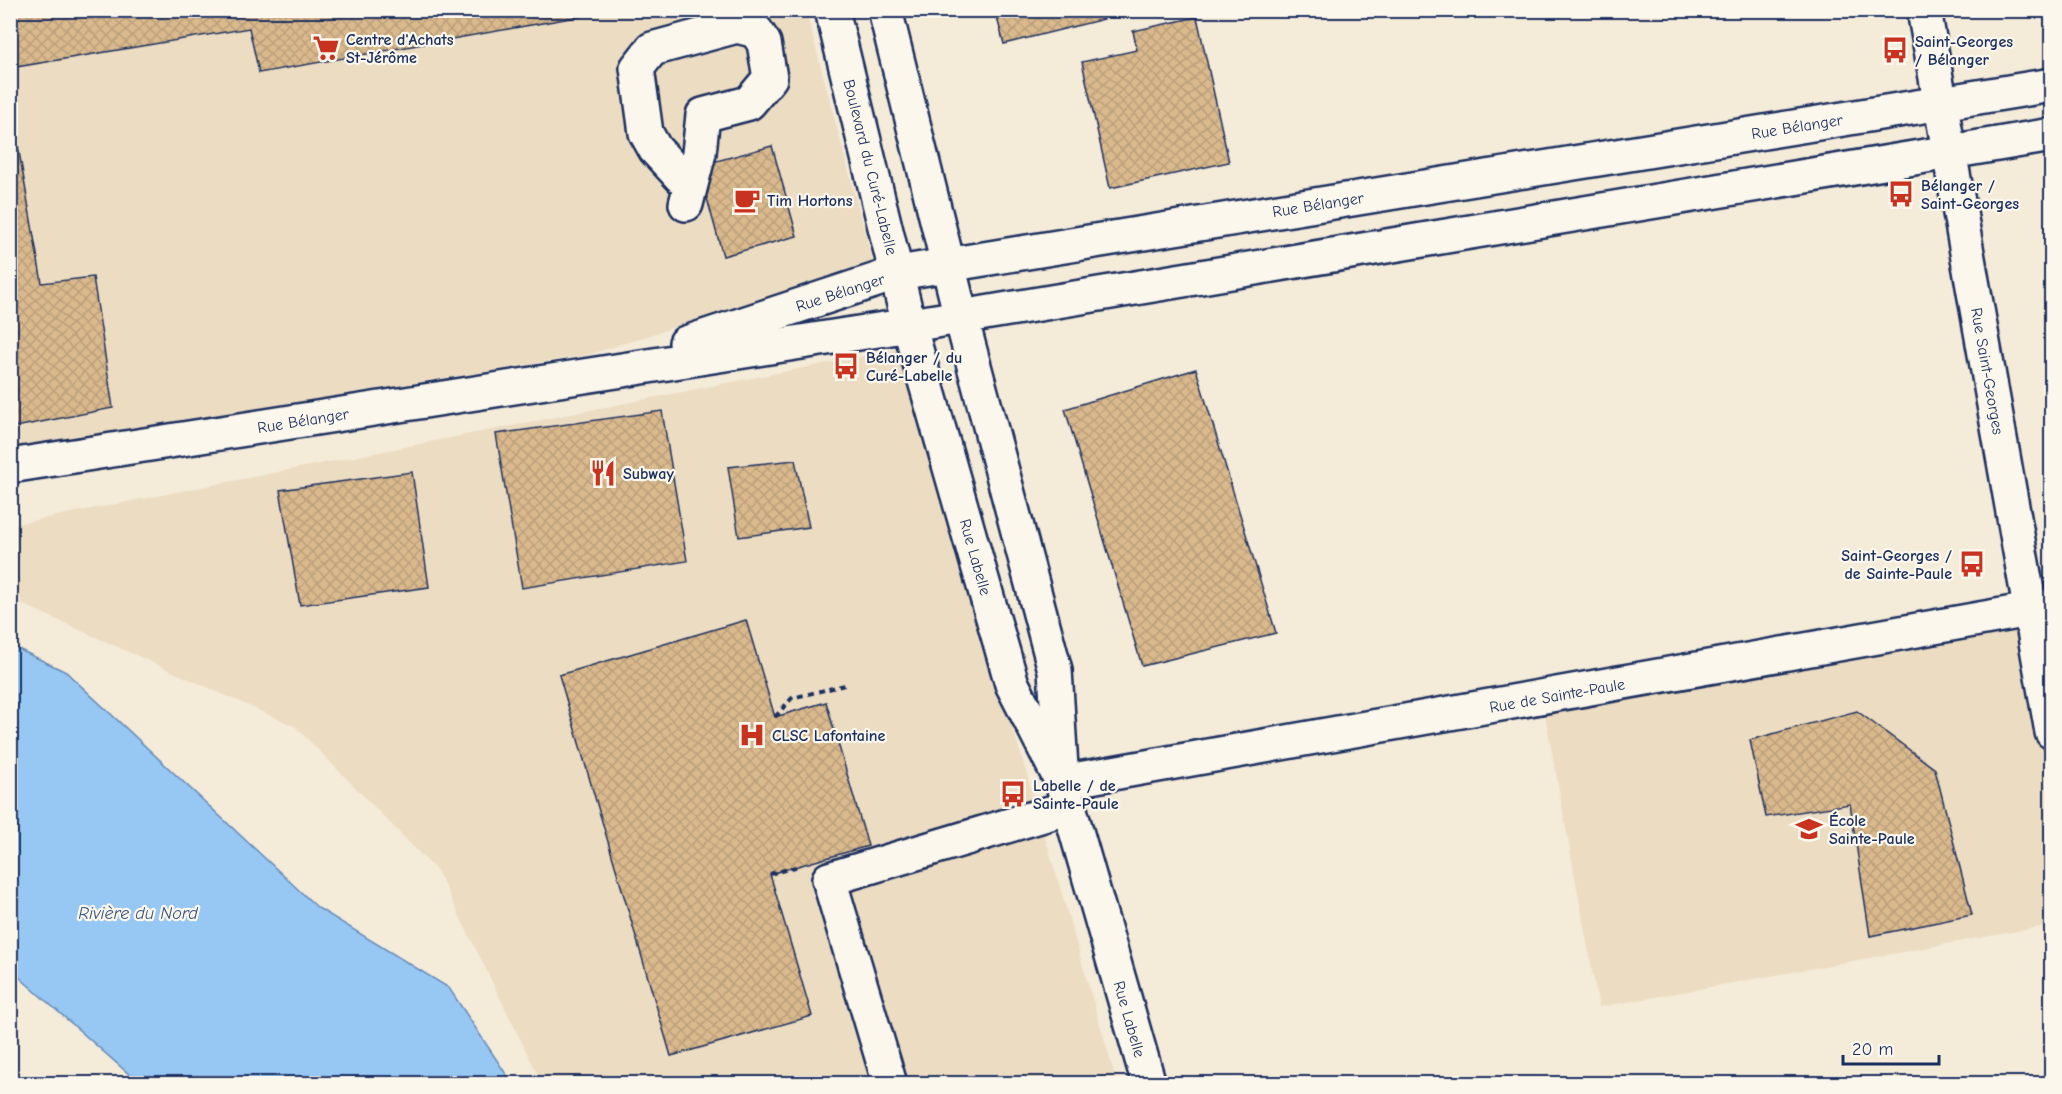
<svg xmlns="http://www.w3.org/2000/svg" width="2062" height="1094" font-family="'Comic Neue',sans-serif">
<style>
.built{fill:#ecdcc2}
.water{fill:#97c7f3;stroke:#658ab7;stroke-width:1.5}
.building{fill:url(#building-cross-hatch);stroke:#1b2f5e;stroke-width:1.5}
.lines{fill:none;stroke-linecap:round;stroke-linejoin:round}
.minor-casing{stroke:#1b2f5e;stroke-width:38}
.major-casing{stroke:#1b2f5e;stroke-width:38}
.path{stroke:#1b2f5e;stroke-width:4;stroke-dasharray:6 4.5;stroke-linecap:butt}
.minor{stroke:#fbf7ec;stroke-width:33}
.major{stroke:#fbf7ec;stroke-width:33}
.labels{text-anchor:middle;stroke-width:4.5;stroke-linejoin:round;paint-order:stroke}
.poi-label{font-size:16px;font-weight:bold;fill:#1b2f5e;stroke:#fbf7ec;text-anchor:start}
.street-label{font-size:16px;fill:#1b2f5e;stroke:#fbf7ec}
.water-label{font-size:18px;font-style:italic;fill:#3a5583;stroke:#fbf7ec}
</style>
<defs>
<pattern id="building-cross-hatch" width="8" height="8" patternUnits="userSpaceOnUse" patternTransform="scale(1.5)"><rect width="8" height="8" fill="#dab98c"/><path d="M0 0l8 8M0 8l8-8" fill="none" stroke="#ba9f7b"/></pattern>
</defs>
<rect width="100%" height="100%" fill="#f4ebd9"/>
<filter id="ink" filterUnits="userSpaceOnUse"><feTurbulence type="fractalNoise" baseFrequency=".0167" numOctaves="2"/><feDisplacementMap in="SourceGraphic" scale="12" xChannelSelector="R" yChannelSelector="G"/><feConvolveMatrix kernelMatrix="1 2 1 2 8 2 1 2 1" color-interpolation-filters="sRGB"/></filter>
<g filter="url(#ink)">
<g class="built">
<polygon points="11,11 806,11 873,263 588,355 11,448"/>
<polygon points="899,349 1035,802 1117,1083 542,1083 438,872 296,727 22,604 11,565 11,525"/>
<polygon points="2030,610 2051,732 2051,925 1599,1007 1542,698"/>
</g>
<polygon class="water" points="10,645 66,672 318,908 449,988 512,1083 139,1083 11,970"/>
<g class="building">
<polygon points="10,10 605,10 605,12 259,73 249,28 10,68"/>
<polygon points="995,10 1102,10 1104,19 1004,44"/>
<polygon points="1197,17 1229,162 1110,188 1082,62 1137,50 1133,31"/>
<polygon points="10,100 42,283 93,277 113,408 10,428"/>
<polygon points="772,146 797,236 723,256 698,166"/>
<polygon points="1196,369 1276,633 1142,666 1065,409"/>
<polygon points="662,411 687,561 522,588 496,434"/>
<polygon points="795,460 809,527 739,537 728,467"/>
<polygon points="412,472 429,587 300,605 280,490"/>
<polygon points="746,620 775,717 826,702 868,846 770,874 812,1016 671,1056 559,675"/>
<polygon points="1857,711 1935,769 1972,915 1870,936 1850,804 1766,817 1750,740"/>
</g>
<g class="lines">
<g class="minor-casing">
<g id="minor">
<polyline points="1924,10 2052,732"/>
<polyline points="681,177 655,149 646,133 637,68 652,49 737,26 756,31 764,43 770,78 749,103 703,115 699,153 686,204"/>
<polyline points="686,343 898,273 2052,85"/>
<polyline points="10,466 961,317 2052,135"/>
<polyline points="1062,782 2052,606"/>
<polyline points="890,1084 829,879 1070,807"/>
</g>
</g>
<g class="major-casing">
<g id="major">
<polyline points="832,10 909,325 1012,684 1062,782 1149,1084"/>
<polyline points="885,10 961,317 1055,670 1061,768"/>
</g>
</g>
<g class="path">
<polyline points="775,717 792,698 845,685"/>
<polyline points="770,874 799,866"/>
</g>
<use href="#minor" class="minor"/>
<use href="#major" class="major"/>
</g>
</g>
<defs>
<g id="supermarket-bare" transform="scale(2.07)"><path d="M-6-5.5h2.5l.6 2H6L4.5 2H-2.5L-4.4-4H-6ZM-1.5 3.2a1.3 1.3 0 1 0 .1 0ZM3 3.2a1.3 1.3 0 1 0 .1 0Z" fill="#c8321e" stroke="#fbf7ec" stroke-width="2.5" paint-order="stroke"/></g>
<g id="bus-bare" transform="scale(2.07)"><path d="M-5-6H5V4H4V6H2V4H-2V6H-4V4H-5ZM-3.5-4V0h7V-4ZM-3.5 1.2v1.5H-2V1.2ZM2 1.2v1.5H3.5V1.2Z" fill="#c8321e" stroke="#fbf7ec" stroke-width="2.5" paint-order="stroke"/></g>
<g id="cafe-bare" transform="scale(2.07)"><path d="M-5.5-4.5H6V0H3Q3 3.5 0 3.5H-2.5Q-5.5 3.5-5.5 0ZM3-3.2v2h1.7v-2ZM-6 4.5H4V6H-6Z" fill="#c8321e" stroke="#fbf7ec" stroke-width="2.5" paint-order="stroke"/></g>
<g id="restaurant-bare" transform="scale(2.07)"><path d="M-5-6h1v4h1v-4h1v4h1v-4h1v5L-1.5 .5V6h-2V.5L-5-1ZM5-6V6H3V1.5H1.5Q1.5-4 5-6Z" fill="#c8321e" stroke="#fbf7ec" stroke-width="2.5" paint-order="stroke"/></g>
<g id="hospital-bare" transform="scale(2.07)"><path d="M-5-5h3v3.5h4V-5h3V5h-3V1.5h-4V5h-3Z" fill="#c8321e" stroke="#fbf7ec" stroke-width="2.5" paint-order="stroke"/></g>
<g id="school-bare" transform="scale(2.07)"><path d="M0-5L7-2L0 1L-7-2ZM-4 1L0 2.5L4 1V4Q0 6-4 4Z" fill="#c8321e" stroke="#fbf7ec" stroke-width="2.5" paint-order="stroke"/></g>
</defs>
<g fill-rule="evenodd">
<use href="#supermarket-bare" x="326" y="48"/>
<use href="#bus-bare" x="1895" y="50"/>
<use href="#bus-bare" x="1901" y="194"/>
<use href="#cafe-bare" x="747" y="200"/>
<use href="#bus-bare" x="846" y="366"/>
<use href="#restaurant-bare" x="603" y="473"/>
<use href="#bus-bare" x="1972" y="564"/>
<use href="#hospital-bare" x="752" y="735"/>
<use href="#bus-bare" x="1013" y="794"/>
<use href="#school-bare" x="1809" y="829"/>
</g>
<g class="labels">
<g class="poi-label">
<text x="346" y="45">Centre d'Achats<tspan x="346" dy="18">St-Jérôme</tspan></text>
<text x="1915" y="47">Saint-Georges<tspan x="1915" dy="18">/ Bélanger</tspan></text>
<text x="1921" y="191">Bélanger /<tspan x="1921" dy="18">Saint-Georges</tspan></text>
<text x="767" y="206">Tim Hortons</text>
<text x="866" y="363">Bélanger / du<tspan x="866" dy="18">Curé-Labelle</tspan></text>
<text x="623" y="479">Subway</text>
<text x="1952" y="561" text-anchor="end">Saint-Georges /<tspan x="1952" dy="18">de Sainte-Paule</tspan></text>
<text x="772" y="741">CLSC Lafontaine</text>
<text x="1033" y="791">Labelle / de<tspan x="1033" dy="18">Sainte-Paule</tspan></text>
<text x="1829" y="826">École<tspan x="1829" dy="18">Sainte-Paule</tspan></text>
</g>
<g class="street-label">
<text transform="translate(1797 126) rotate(-9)" y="6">Rue Bélanger</text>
<text transform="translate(871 167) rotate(76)" y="6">Boulevard du Curé-Labelle</text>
<text transform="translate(1318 204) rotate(-9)" y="6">Rue Bélanger</text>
<text transform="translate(840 292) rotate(-18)" y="6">Rue Bélanger</text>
<text transform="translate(1988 371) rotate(80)" y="6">Rue Saint-Georges</text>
<text transform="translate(303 420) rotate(-9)" y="6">Rue Bélanger</text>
<text transform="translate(976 557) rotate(74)" y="6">Rue Labelle</text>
<text transform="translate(1557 695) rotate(-10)" y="6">Rue de Sainte-Paule</text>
<text transform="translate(1130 1019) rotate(74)" y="6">Rue Labelle</text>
</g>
<g class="water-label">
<text x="138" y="919">Rivière du Nord</text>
</g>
</g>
<rect width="2062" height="1094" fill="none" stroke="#fbf7ec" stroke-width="36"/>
<rect x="18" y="18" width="2026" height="1058" fill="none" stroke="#1b2f5e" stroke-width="2" filter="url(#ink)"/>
<path d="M1843 1055v9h96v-9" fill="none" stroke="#1b2f5e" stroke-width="3"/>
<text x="1852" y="1055" font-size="18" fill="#1b2f5e" stroke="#fbf7ec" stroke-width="4.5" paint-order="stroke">20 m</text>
</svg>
